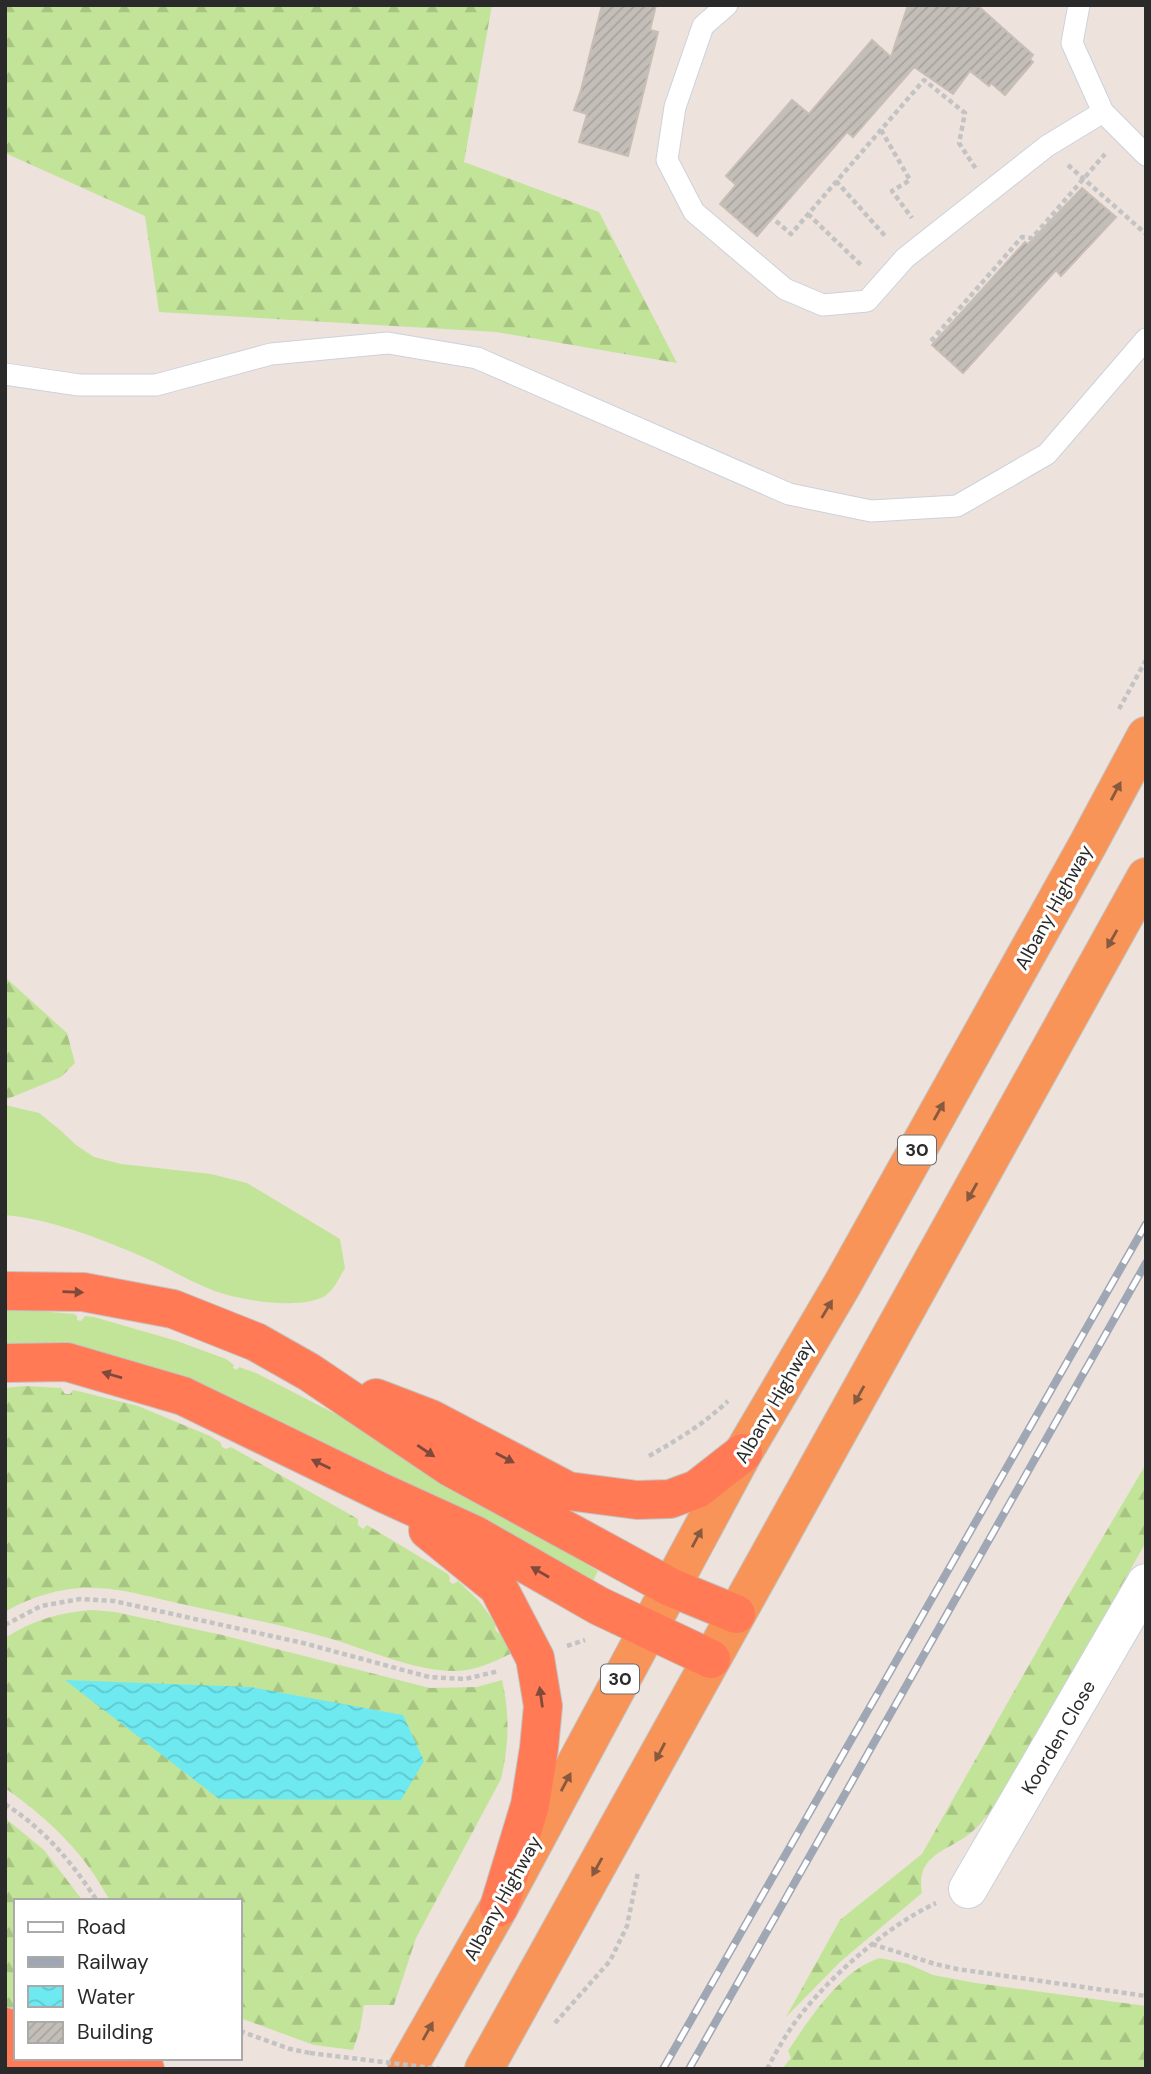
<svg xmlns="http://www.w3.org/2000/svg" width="1151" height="2074" font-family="'DM Sans',sans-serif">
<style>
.grass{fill:#c2e498}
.forest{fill:url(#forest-firs)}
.water{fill:url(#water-waves)}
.building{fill:url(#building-hatch);stroke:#c8beb6;stroke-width:2}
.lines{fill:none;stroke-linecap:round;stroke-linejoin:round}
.service-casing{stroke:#cbd2dc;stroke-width:23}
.minor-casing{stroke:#cbd2dc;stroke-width:40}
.trunk-casing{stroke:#c3c3c3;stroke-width:40}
.motorway-casing{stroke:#c3c3c3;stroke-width:40}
.path{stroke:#c3c3c3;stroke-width:4.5;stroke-dasharray:5 3.5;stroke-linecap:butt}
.service{stroke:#fff;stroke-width:21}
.minor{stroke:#fff;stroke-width:38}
.trunk{stroke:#f89458;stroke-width:38}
.motorway{stroke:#ff7a55;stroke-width:38}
.rail-casing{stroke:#9fa7b5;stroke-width:8}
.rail{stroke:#fff;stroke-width:5;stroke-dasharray:16;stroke-linecap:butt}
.path-bridge{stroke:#c3c3c3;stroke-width:4.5;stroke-dasharray:5 3.5;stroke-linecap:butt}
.oneway{fill:#875a3f}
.oneway2{fill:#7f4a3b}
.labels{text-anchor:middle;stroke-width:6;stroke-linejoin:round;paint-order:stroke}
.shield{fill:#fff;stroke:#6a6a6a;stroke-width:2}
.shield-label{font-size:18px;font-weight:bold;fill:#2a2a2a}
.street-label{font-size:19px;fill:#2a2a2a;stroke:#fff}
</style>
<defs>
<pattern id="forest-firs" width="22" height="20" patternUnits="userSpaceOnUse" patternTransform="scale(1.75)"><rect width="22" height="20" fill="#c2e498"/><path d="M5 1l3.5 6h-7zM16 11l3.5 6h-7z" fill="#a7c483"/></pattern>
<pattern id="water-waves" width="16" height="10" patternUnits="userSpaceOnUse" patternTransform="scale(1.75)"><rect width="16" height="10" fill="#6ee9f0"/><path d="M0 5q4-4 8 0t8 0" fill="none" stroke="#5fc8ce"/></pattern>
<pattern id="building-hatch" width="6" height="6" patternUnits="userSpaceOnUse" patternTransform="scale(1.75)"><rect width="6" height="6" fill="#c4beb8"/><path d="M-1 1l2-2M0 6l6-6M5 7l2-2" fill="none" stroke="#a9a39e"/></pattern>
</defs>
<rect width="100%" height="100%" fill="#ede2dc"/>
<g class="grass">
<path d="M5,1105L39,1113L60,1130L76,1145L94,1157L121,1164L211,1174L247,1183L340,1239L345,1268C339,1278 334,1291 323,1297C297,1310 238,1300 212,1290C185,1279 161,1264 134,1253C93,1236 49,1219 5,1215Z"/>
<polygon points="5,1308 74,1314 77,1316 77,1320 81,1321 85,1316 94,1317 177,1341 226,1359 234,1365 233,1368 237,1370 239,1367 256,1373 355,1424 598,1571 591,1585 458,1518 5,1348"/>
</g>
<g class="forest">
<polygon points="5,5 492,5 464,162 599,212 677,363 496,332 159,312 145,216 5,153"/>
<polygon points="5,977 67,1033 75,1063 61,1077 5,1100"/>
<path d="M25,1386L61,1388L65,1394H70L73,1390L82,1392L138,1406L210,1436L220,1442L222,1447L226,1449L231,1447L358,1519V1525L363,1529L367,1525L448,1574L450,1578L449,1581L453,1584L458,1581L479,1601L496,1624L495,1629L498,1633L501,1632L512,1653C498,1660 483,1667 467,1670C427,1676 371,1651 332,1639C284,1625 235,1616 186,1605C157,1599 127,1589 97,1588C66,1586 31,1596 5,1612V1388Z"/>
<path d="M1146,1464V1542L1014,1776C1002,1794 990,1815 974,1830C950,1852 915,1852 922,1893L840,1962L786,2017L840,1920L922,1854L1068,1596Z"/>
<path d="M93,1610L115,1612L222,1635L430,1688L477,1687L502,1680C510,1714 509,1745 501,1779L416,1938L394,2005H364L360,2029L353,2050L314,2045L240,2018V1901H110C84,1852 50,1820 5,1788V1638C33,1620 61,1612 93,1610Z"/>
<polygon points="5,1818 44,1850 83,1901 16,1901 16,2010 5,2007"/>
<path d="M880,1958L908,1964L933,1975L976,1983L1146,2006V2069H782L791,2058L788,2051C809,2019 842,1969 880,1958Z"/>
</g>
<polygon class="water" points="65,1680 250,1687 403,1715 424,1761 401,1800 219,1799"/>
<g class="building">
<polygon points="602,5 656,5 650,30 658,32 628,156 579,142 587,114 574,110 581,90"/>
<polygon points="908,5 977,5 1033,55 1030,59 1033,62 1005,95 991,83 989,86 970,71 953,94 914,67 853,137 847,132 757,236 720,204 736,185 726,176 792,100 809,114 872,40 891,57"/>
<polygon points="1082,188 1116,217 1061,276 1056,270 963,373 932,345 1025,242 1028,244"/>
</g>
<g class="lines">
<g class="service-casing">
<g id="service">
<polyline points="727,5 703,26 675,107 667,160 694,212 785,289 823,305 867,301 905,258 1047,146 1103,112"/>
<polyline points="1079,5 1072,43 1103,112 1146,155"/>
<polyline points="5,374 79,385 156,385 271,354 388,343 477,358 789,494 871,511 957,506 1047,454 1146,339"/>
</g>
</g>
<g class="minor-casing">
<polyline id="minor" points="968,1889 1146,1583"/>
</g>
<g class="trunk-casing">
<g id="trunk">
<polyline points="407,2069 499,1907 743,1453 842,1285 1087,846 1146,736"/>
<polyline points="484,2069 1146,877"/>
</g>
</g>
<g class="motorway-casing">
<g id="motorway">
<polyline points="5,1291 83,1292 173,1309 256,1342 309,1372 450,1467 670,1587 736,1614"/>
<polyline points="5,1363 67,1362 183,1396 383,1493 475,1535 599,1606 711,1659"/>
<polyline points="376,1398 431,1419 568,1491 637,1500 670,1499 697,1489 743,1453"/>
<polyline points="428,1530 498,1587 535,1658 543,1706 539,1748 530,1805 499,1907"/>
<polyline points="5,2027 16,2030"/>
<polyline points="110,2058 145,2069"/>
<polyline points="5,2059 112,2069"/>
</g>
</g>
<g class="path">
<polyline points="881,130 910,180 892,191 912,218"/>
<polyline points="1068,165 1146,234"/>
<polyline points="836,181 886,237"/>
<polyline points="808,214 861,265"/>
<polyline points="776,221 791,234 924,80 965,113 959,143 976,169"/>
<polyline points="931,341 1022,237 1032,238 1105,154"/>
<polyline points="1119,709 1146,660"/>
<path d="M649,1456C677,1440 704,1424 728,1401"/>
<polyline points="5,1625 41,1606 80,1599 114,1601 303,1643 429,1677 465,1679 499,1671"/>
<polyline points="567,1646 585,1640"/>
<path d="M5,1804C44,1829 72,1862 97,1901"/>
<polyline points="872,1944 935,1964 957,1969 1146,1996"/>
<polyline points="555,2023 610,1961 627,1926 638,1872"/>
<polyline points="240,2031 290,2049 310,2053"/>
<path d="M767,2069C774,2056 781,2043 789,2031C819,1985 886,1926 936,1903"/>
</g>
<use href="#service" class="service"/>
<use href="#minor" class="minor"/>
<use href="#trunk" class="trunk"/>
<use href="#motorway" class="motorway"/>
<g class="rail-casing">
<g id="rail">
<polyline points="663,2069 1146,1224"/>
<polyline points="689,2069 1146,1263"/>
</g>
</g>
<use href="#rail" class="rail"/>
<polyline class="path-bridge" points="310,2053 440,2069"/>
</g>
<defs><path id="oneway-solid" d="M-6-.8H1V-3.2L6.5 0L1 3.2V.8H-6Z" transform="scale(1.75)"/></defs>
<g class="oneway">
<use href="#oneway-solid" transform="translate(1116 791) rotate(-62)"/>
<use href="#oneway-solid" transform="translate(1112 939) rotate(119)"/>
<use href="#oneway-solid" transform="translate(939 1111) rotate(-61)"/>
<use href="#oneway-solid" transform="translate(972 1192) rotate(119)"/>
<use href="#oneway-solid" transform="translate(827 1309) rotate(-59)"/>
<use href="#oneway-solid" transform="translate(859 1395) rotate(119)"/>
<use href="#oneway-solid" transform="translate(697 1538) rotate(-62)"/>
<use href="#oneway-solid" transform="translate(660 1752) rotate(118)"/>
<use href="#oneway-solid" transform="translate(566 1782) rotate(-62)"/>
<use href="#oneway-solid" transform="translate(597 1867) rotate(119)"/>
<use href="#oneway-solid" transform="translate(428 2031) rotate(-61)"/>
</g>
<g class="oneway2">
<use href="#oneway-solid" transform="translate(73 1292) rotate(2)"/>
<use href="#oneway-solid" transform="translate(112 1375) rotate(-164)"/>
<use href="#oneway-solid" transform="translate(426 1451) rotate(34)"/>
<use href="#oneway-solid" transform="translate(505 1458) rotate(28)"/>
<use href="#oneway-solid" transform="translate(321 1464) rotate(-154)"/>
<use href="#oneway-solid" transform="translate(540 1572) rotate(-150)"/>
<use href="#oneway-solid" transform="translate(541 1697) rotate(-98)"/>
</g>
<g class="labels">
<g class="shield">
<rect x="898" y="1135.5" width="38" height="29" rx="5"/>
<rect x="601" y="1664.5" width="38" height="29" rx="5"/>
</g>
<g class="shield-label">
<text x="917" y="1156">30</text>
<text x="620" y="1685">30</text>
</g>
<g class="street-label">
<text transform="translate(1053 907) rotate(-61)" y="7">Albany Highway</text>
<text transform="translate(774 1401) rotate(-60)" y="7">Albany Highway</text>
<text transform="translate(1058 1737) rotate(-60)" y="7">Koorden Close</text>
<text transform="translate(502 1898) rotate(-61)" y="7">Albany Highway</text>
</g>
</g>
<rect width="1151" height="2074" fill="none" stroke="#2a2a2a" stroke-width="14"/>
<rect x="14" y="1899" width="228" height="161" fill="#ffffff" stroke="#aaaaaa" stroke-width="2"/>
<rect x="28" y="1922" width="35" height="10" fill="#ffffff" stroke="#aaaaaa" stroke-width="2"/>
<text x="77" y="1934" font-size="21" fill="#2a2a2a">Road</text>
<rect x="28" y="1957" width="35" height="10" fill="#9fa7b5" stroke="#aaaaaa" stroke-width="2"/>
<text x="77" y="1969" font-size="21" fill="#2a2a2a">Railway</text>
<rect x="28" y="1986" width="35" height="21" fill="url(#water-waves)" stroke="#aaaaaa" stroke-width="2"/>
<text x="77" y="2004" font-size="21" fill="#2a2a2a">Water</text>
<rect x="28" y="2022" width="35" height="21" fill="url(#building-hatch)" stroke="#aaaaaa" stroke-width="2"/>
<text x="77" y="2039" font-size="21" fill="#2a2a2a">Building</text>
</svg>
